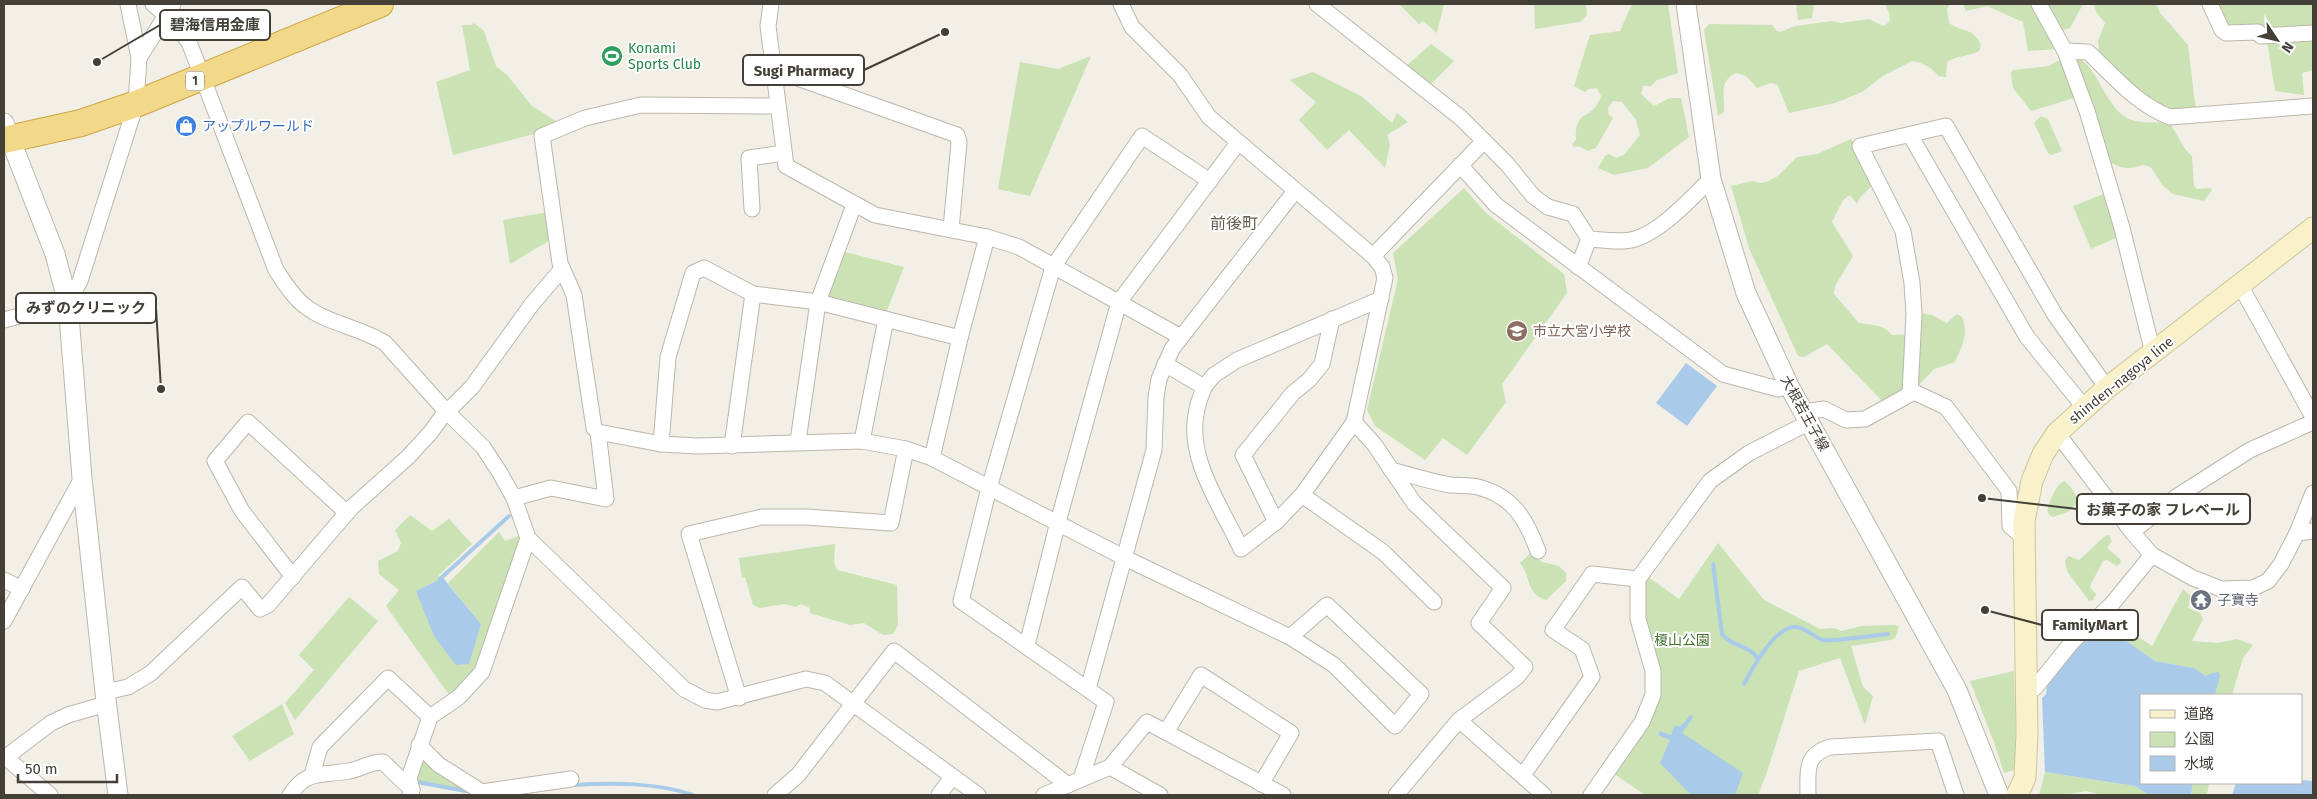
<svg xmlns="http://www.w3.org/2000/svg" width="2317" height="799" font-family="'Fira Sans','Noto Sans JP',sans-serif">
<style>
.green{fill:#cae2b4}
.water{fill:#a9cbe9}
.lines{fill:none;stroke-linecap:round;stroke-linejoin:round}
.stream{stroke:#a9cbe9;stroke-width:4}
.minor-casing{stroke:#bcb7ab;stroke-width:17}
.tertiary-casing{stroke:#bcb7ab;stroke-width:21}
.secondary-casing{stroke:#cdc49b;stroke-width:23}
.trunk-casing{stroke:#cea445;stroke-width:28}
.minor{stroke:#fff;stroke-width:15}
.tertiary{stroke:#fff;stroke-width:19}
.secondary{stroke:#f9f1ca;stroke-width:21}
.trunk{stroke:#f2d889;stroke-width:26}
.labels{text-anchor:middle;stroke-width:4;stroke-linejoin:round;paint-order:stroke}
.shield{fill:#fff;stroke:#7c7973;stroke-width:1}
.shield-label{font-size:12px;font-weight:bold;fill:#444037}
.leisure-label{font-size:14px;fill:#27864d;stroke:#fff;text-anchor:start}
.shop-label{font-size:14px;fill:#366cbe;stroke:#fff;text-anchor:start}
.education-label{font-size:14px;fill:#785e54;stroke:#fff;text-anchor:start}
.street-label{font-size:14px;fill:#444037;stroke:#fff}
.worship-label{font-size:14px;fill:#5b616d;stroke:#fff;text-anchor:start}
.park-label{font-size:14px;fill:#447030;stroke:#fff}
.quarter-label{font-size:16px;fill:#665e4f;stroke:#fff}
.leader{fill:none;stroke:#444037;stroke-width:2}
.callout-dot{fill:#444037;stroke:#fff;stroke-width:2}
.callout{fill:#fff;stroke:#444037;stroke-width:2}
.callout-label{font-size:15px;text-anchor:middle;font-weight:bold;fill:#444037}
</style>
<rect width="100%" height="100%" fill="#f2efe7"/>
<g class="green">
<polygon points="1399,4 1444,4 1437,33 1423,21 1419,24"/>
<polygon points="1534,4 1586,4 1587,15 1580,22 1535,29"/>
<path d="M1632,4H1668L1678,73L1657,80L1651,86H1643L1641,94L1654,106L1670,98H1681L1689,137L1648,168L1614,175L1598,168L1605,156L1609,154L1616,158L1624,155L1640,135L1636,120L1622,102L1613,101L1608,108L1609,115L1613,118L1596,148L1588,151L1578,146L1574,147L1572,144L1576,140C1575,106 1591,124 1601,96L1597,88L1589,89L1585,92L1574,86L1590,35L1620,31Z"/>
<polygon points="1796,4 1814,4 1812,18 1798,20"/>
<path d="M1885,4H1950L1947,9L1949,23C1963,33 1973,27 1981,45L1979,51C1968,57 1957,55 1947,62L1946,77L1938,76C1932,67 1923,63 1912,61L1883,76L1862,92L1835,103L1789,113L1777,84L1770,83L1757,88L1746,76L1736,73C1718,82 1725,95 1724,112L1718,116L1704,30L1709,24L1772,25L1776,30L1780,32L1795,26L1832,21L1840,23L1869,19L1884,26L1889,22L1890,15Z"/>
<polygon points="1963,4 2035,4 2059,49 2028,51 2023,22 1987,6 1966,11"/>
<polygon points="2041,4 2083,4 2070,28 2057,32"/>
<polygon points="2094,4 2156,4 2160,13 2188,45 2196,111 2165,110 2128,86 2099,51 2098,41 2105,23 2096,12"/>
<polygon points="2215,4 2313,4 2313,28 2230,30"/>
<polygon points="474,23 484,31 496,66 507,75 532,106 559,123 534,134 453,155 436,82 470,70 462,25 472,25"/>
<polygon points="2313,39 2313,70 2302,73 2304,95 2275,91 2267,41"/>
<polygon points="1431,44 1454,61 1428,87 1404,68"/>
<polygon points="1091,56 1030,196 998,189 1020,62 1058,69"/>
<path d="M2074,57C2096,60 2104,106 2127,118C2140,125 2156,121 2170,123L2185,149L2192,156L2194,186L2197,189L2211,188L2212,190L2204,201L2173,194L2163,186L2151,167L2143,165C2131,170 2118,169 2108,160Z"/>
<polygon points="2063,58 2077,93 2074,98 2031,111 2013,88 2011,73 2013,70 2049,66"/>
<polygon points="1313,72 1361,96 1392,123 1397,113 1408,122 1387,135 1390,145 1385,168 1349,130 1327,150 1299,120 1316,102 1290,80"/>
<polygon points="2041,116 2048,119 2062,151 2051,155 2048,153 2034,123"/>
<path d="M1851,139L1875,183C1867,192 1862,192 1857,204L1850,195L1843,200L1832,222L1853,256L1835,286L1834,294L1859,323C1872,325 1883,324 1892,335L1911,334L1907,394L1882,401L1827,344L1804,357L1798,356L1749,248L1731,186L1753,181L1760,183L1766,182L1778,176L1797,157L1817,154Z"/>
<polygon points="1464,188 1486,213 1564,274 1567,293 1502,384 1506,402 1467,455 1443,438 1425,460 1375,426 1367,410 1398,279 1393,253"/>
<polygon points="2104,194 2110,194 2120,236 2091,249 2073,206"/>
<polygon points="548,212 552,239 510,264 503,220"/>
<polygon points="841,251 904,267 886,313 831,298 826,295"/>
<path d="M1921,313L1932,315L1947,323L1957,314L1962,317C1969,334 1962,346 1955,362L1934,369L1918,386L1916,383Z"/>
<path d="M2064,481C2072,487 2077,494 2077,503L2068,512L2053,517L2049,515L2047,510C2051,499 2054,487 2064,481Z"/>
<polygon points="410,515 432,531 449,519 472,544 439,575 440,579 416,591 481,624 448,583 499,532 505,541 522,535 477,671 450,696 386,606 399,590 379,574 378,561 398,551 401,543 395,530"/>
<path d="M2107,535H2109L2112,541L2107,548L2120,559L2121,562L2117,566L2107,560L2103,561L2091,584L2090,588L2096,594L2093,600L2089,601L2067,571L2065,561L2068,556L2079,560C2090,551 2096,543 2107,535Z"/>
<path d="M1718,543L1764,600L1820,629L1834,628L1841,631L1862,626L1896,625L1899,627L1895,638L1891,640L1851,646L1863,687L1873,696L1865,725L1840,658L1799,671L1767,772L1758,795H1645L1613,773L1653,715C1649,679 1635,609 1648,577L1679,599Z"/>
<polygon points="835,544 834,562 837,570 897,585 898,625 893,634 883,635 864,623 850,625 810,613 810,608 801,604 796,607 784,604 760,608 753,605 745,577 742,578 739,558"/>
<path d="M1531,553L1542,562L1559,566L1566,573V581L1546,600C1525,593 1532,578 1520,563Z"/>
<polygon points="2183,589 2191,596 2188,608 2200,613 2203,619 2192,641 2218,643 2237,639 2253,645 2243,658 2232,695 2215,695 2220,677 2206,676 2194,668 2155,661 2101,623 2106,616 2152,646"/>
<polygon points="349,597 378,621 295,720 285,703 314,670 299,655"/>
<polygon points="2014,671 2016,757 2014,770 2004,773 1994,742 1970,681"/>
<polygon points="282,704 294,734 250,761 232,736"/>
<polygon points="422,753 477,794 415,783"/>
<polygon points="2045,772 2135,786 2149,795 2101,795 2086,791 2064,795 2039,795"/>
<polygon points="2193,783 2209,783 2207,795 2191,795"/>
</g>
<g class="water">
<polygon points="1686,363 1717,386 1687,426 1656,403"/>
<polygon points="440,579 444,579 481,624 469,664 456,665 434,636 416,591"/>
<polygon points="2101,623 2155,661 2194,668 2206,676 2212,673 2219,672 2220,677 2215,695 2141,695 2141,783 2193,783 2191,795 2149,795 2135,786 2045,772 2042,698 2046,694 2047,683 2079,644"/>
<polygon points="1684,722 1688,724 1682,733 1743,773 1735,795 1691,795 1660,763 1670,740 1658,735 1660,731 1671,735 1675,725 1680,727"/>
<polygon points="2301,780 2313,781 2313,795 2232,795 2236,783 2301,783"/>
</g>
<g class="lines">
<g class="stream">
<path d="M1713,564L1722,634C1731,647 1749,644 1758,659"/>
<polyline points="440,579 509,516"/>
<path d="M1744,684C1752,669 1776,625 1796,627C1806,628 1814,637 1823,640C1832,642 1876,635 1888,634"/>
<polyline points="1684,727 1691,717"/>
<polyline points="417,782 471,792"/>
<path d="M572,785C613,783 655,782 693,795"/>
</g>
<g class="minor-casing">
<g id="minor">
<path d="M153,4L166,15L189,42L276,270C284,282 293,297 305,306C328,324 360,327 385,343L446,411L483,447L500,473L514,498L528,538L684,689L705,700L717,702L806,679L825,683L978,795"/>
<polyline points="771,4 768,26 786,166 875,215 987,237 1019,247 1181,337"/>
<polyline points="1121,4 1132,27 1180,75 1209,117 1373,256 1382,267 1385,278 1354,422 1374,444 1414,503 1503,588 1479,623 1525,667 1517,677 1459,720 1396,795"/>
<path d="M1317,4L1461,118L1507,164L1533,196L1548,207L1573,214L1589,239C1604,240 1621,243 1635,239C1662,231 1691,198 1711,179"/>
<polyline points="2039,4 2065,51 2087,111 2122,228 2153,353"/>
<polyline points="2210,4 2222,30 2226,33 2258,32 2261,36 2313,33"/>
<path d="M2065,51L2088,52C2114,76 2136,104 2170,117L2313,106"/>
<polyline points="139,58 173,4"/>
<polyline points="775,70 957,135 959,142 951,229"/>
<polyline points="1910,135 2027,337 2084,407"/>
<polyline points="1460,165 1496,205 1723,374 1778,389 1789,386"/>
<polyline points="752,209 749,158 784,153"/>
<polyline points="1373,256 1484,141"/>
<polyline points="1578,267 1589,239"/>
<polyline points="2240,285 2313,417"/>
<polyline points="4,320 68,303 80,281 136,104 139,58 128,4"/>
<path d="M1165,364L1204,387C1202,394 1198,402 1197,409C1185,458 1222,507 1241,549L1276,522L1302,495L1383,552L1434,602"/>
<polyline points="1204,387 1214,375 1237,360 1381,299"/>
<polyline points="1910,394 1914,314 1912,283 1903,231 1860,146 1946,126 2055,315 2107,388"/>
<polyline points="447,412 472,387 532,304 562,269"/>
<polyline points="1804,412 1824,409 1846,420 1865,419 1914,392 1946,407 2009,491 2010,526 2024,538"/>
<polyline points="598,432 661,444 697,446 862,441 906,449 932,458 1125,558 1290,637 1334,665 1395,726 1421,694 1327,605 1290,637"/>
<polyline points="2057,433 2132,532 2176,497 2250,450 2313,422"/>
<polyline points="798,441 818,302 854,205"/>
<polyline points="862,441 886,319"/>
<polyline points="661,444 668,357 693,273 704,268 753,294 818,302 960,338"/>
<polyline points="732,446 753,294"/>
<polyline points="932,458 960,338 987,237"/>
<path d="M1391,470C1411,475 1431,482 1451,485C1460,486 1469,485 1478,487C1513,496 1526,519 1538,551"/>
<polyline points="2313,493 2297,533 2313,531"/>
<polyline points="1302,495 1354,422"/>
<polyline points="514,498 551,488 606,499 598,432 594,428 574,295 560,263 542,136 585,118 641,105 777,106"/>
<polyline points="1276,522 1243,455 1293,393 1309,380 1322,364 1332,319"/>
<polyline points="2132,532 2152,555 2193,578 2221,589 2253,588 2268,581 2281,564 2297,533"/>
<polyline points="293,577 242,511 215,461 248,422 347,513"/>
<polyline points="4,580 22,589"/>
<polyline points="4,621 82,478"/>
<polyline points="1027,645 1058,522 1119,302 1238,143"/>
<polyline points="1088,689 1154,450 1156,397 1159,379 1172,349 1295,191"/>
<polyline points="2026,689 2035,688 2072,642 2112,604 2152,555"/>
<polyline points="105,692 128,687 151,673 242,587 260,609 268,605 351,508 408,457 431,432 446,411"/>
<polyline points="739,698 689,534 762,517 806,517 891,523 906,449"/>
<polyline points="1459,720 1544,795"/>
<polyline points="1166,732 1201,675 1291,733 1261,784"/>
<polyline points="419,745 439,765 482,792 571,779"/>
<polyline points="4,756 50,795"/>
<polyline points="6,757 51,723 68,715 106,704"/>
<polyline points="1110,767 1160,795"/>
<polyline points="312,775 320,747 388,678 430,717"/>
<polyline points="1523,775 1592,677 1582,649 1553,630 1592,574 1638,579"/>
<polyline points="1081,779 1106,702 961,601 989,488 1053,267 1142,136 1210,181"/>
<path d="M290,795C307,769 321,776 349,771C362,769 368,762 383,762L412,790"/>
<polyline points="410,795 412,790 409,778 430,717 459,697 482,672 528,538"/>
<polyline points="775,795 798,775 894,651 1068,785"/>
<polyline points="939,795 952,777"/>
<polyline points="1044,795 1110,767 1147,722 1283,795"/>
<polyline points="1591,795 1642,722 1653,695 1653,671 1638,619 1638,579 1710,481 1749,453 1810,422"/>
<path d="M1808,795C1808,772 1804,755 1830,747L1938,741L1956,795"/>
</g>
</g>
<g class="tertiary-casing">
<g id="tertiary">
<polyline points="1686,4 1711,179 1746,293 1789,386 1957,690 1999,795"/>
<polyline points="4,123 55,254 68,303 82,478 105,692 118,795"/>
</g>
</g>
<g class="secondary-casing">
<polyline id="secondary" points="2017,795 2025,778 2027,733 2024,521 2032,481 2043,454 2057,433 2107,388 2313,228"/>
</g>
<g class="trunk-casing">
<polyline id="trunk" points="4,140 81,123 136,104 380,4"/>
</g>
<use href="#minor" class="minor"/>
<use href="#tertiary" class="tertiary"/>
<use href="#secondary" class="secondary"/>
<use href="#trunk" class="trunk"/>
</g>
<defs>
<g id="stadium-disc" transform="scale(1.125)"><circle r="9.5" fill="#2e9e5b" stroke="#fff"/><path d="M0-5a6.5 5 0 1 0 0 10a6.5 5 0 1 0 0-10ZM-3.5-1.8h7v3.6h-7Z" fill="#fff"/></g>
<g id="shop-disc" transform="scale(1.125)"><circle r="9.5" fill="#3f7fe0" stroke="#fff"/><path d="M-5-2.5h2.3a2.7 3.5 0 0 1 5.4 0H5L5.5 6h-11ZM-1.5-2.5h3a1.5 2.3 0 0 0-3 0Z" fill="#fff"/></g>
<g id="school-disc" transform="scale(1.125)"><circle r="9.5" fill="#8d6e63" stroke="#fff"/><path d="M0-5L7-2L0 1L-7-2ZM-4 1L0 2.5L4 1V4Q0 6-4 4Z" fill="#fff"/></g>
<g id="temple-disc" transform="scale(1.125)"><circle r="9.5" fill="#6b7280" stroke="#fff"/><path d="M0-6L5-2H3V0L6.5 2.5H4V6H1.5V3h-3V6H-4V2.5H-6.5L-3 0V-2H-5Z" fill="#fff"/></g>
</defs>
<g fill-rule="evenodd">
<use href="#stadium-disc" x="612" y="56"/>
<use href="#shop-disc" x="186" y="126"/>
<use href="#school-disc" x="1517" y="331"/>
<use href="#temple-disc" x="2201" y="600"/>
</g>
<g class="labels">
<rect class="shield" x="186" y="71.5" width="18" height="19" rx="4"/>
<g class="shield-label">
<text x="195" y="85">1</text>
</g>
<g class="leisure-label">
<text x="628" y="53">Konami<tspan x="628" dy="16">Sports Club</tspan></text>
</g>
<g class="shop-label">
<text x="202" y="131">アップルワールド</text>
</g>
<g class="education-label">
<text x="1533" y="336">市立大宮小学校</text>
</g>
<g class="street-label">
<text transform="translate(2121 380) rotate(-39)" y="5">shinden-nagoya line</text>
<text transform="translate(1805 413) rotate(61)" y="5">大根若王子線</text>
</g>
<g class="worship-label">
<text x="2217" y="605">子寶寺</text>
</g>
<g class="park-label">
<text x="1682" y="645">榎山公園</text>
</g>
<g class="quarter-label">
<text x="1234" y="229">前後町</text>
</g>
</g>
<path class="leader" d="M97 62L160 25M945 32L864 70M161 389L156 308M1982 498L2077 509M1985 610L2042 625"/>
<g class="callout-dot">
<circle cx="97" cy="62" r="5"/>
<circle cx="945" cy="32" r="5"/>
<circle cx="161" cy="389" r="5"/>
<circle cx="1982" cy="498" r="5"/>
<circle cx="1985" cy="610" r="5"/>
</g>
<g class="callout">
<rect x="160" y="10" width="110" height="30" rx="5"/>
<rect x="743" y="55" width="121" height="30" rx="5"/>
<rect x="16" y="293" width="140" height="30" rx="5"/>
<rect x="2077" y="494" width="173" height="30" rx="5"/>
<rect x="2042" y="610" width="96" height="30" rx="5"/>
</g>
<g class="callout-label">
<text x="215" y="30">碧海信用金庫</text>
<text x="804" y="76">Sugi Pharmacy</text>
<text x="86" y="313">みずのクリニック</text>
<text x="2163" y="515">お菓子の家 フレベール</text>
<text x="2090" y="630">FamilyMart</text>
</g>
<rect width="2317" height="799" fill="none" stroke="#444037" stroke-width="10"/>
<rect x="2140" y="694" width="162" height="90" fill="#ffffff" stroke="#b4b3af"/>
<rect x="2150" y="710" width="25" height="8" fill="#f9f1ca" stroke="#b4b3af"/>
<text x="2184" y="719" font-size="15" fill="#444037">道路</text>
<rect x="2150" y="732" width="25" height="15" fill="#cae2b4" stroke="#b4b3af"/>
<text x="2184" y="744" font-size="15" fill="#444037">公園</text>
<rect x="2150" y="756" width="25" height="15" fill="#a9cbe9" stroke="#b4b3af"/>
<text x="2184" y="769" font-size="15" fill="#444037">水域</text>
<g transform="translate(2277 40) rotate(125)" stroke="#ffffff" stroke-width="4" paint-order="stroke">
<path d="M0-4L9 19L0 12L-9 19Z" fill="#444037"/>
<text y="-8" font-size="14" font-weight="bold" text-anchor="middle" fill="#444037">N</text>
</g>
<path d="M18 774v8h99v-8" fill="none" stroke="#444037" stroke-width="2.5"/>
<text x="25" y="774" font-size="15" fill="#444037" stroke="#ffffff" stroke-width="4" paint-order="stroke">50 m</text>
</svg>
